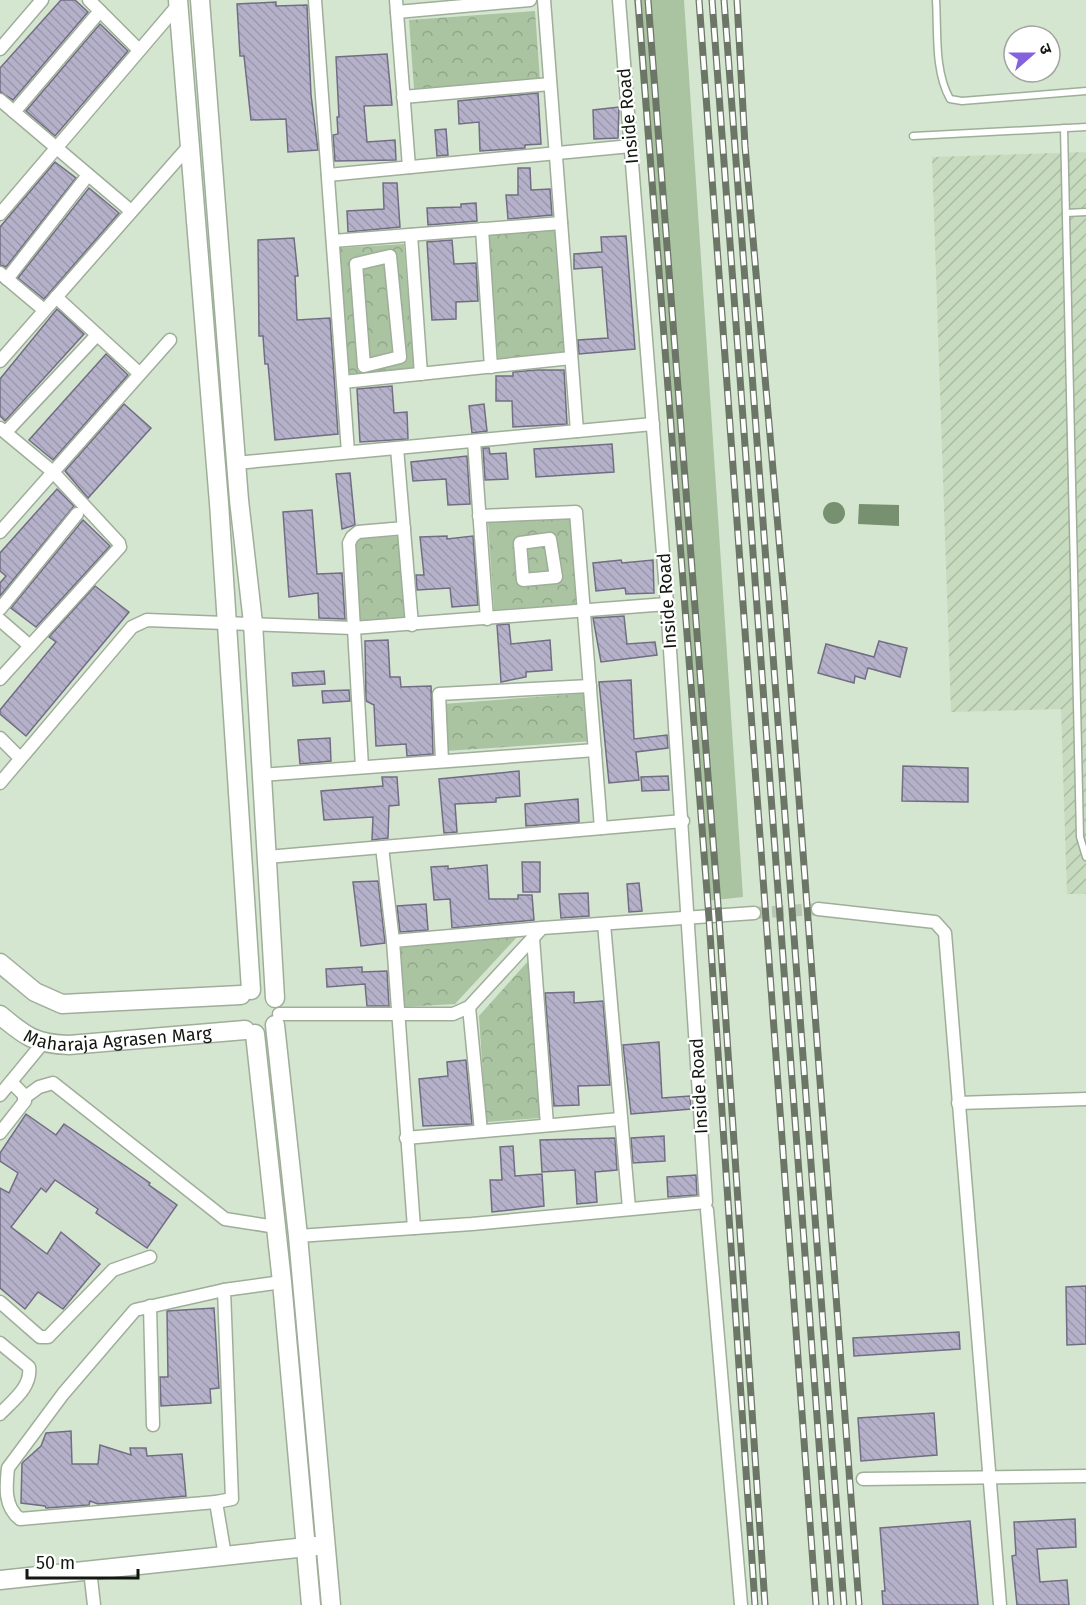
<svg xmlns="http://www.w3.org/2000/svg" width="1086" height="1605" font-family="'Fira Sans','Noto Sans Devanagari',sans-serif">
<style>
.industrial{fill:url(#industrial-furrows)}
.grass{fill:#aac3a1}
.park{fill:url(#park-crowns)}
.water{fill:#77906f}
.building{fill:url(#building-back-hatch);stroke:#716d84;stroke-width:1.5}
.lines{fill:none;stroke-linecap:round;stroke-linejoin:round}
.street-tunnel{stroke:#b8c7b3;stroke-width:12;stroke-dasharray:12 6;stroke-linecap:butt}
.lane-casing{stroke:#9eae99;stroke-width:9}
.street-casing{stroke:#9eae99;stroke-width:15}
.secondary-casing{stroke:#9eae99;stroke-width:21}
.lane{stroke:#fff;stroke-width:6}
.street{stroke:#fff;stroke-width:12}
.secondary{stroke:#fff;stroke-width:18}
.rail-casing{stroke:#6b7667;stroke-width:7}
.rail{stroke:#fff;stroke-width:4.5;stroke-dasharray:14;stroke-linecap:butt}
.labels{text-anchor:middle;stroke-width:4.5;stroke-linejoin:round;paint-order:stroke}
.street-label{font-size:18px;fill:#121810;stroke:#fff}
</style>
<defs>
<pattern id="industrial-furrows" width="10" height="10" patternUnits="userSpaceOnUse" patternTransform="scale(1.5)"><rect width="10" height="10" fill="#c7dcbf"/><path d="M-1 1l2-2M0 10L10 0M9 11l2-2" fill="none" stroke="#aabca3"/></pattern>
<pattern id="park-crowns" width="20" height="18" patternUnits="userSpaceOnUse" patternTransform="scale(1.5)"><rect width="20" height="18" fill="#aac3a1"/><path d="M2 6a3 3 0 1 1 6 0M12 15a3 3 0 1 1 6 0" fill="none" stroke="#91a78a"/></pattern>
<pattern id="building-back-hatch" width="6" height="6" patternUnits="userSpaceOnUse" patternTransform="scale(1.5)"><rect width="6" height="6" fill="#b6b1ca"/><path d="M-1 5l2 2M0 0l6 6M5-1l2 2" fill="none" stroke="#9b98ac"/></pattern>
</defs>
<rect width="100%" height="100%" fill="#d5e6d0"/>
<polygon class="industrial" points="1086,152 1086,894 1067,894 1061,709 951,712 932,157"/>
<polygon class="grass" points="634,0 684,0 743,897 706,901"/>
<g class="park">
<polygon points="535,11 540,80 414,89 409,20"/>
<polygon points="555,229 564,355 498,359 488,234"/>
<polygon points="404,244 414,370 348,374 339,248"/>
<polygon points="573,516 579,604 494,610 488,522"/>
<polygon points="399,536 405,619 356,622 350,539"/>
<polygon points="589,693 593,741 446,751 443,704"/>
<polygon points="517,937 455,1004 404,1007 398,947"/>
<polygon points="529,960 540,1118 486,1122 479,1016"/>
</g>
<g class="water">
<circle cx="834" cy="513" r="11"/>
<polygon points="859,504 899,505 899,526 858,524"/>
</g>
<g class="building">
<polygon points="61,0 75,0 88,12 13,100 0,92 0,68"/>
<polygon points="276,2 276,6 307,5 311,95 318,150 288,152 286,119 251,120 244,56 240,56 237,4"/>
<polygon points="100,24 128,51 55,136 26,111"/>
<polygon points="387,54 392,105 364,106 367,142 395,140 396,160 335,161 333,135 338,134 337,117 339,117 336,57"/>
<polygon points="538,93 541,144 525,145 525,148 480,151 479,122 459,124 458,101"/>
<polygon points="619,107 618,138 594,139 593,110"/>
<polygon points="446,129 448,155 437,156 435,130"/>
<polygon points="55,162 76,178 6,267 0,265 0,227"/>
<polygon points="518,168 530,168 531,190 550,189 552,215 508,219 506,195 518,195"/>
<polygon points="383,183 397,183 400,227 348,232 347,211 384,209"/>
<polygon points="89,188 119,213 44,299 18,278"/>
<polygon points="476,203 477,221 428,225 427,208 461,207 461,204"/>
<polygon points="626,236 635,349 579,354 578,340 608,338 606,315 602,267 574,269 574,254 602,252 601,237"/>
<polygon points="294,238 298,276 295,276 297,320 330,318 338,434 275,440 268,364 265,364 263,336 259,336 258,240"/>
<polygon points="452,240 454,264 476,263 478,301 456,302 456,319 432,320 427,242"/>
<polygon points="57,309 84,334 5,421 0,416 0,379"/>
<polygon points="106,354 128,375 53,460 29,440"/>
<polygon points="537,370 564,370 567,424 513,427 512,401 496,401 496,376 513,376 513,372"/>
<polygon points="392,386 394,413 407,412 408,439 360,442 357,389"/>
<polygon points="124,404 151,428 88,498 65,471"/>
<polygon points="484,404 487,431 472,433 469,406"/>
<polygon points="612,444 614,472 536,477 534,449"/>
<polygon points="483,448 489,448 490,454 506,453 508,479 485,480"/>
<polygon points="467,456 470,504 448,505 446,479 413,481 411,462"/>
<polygon points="350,473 355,525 342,529 336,474"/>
<polygon points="57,489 74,506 0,596 0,583 6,576 0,571 0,553"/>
<polygon points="312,510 317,574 342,573 345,619 319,618 318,593 289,597 283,512"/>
<polygon points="83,520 110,546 36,627 11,608"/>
<polygon points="447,536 447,539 473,536 478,605 452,607 450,588 417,590 416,575 424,575 420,537"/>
<polygon points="621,560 622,563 653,560 654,593 626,594 625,588 596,591 593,563"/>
<polygon points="95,586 129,612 26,736 0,714 0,710 56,642 49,637"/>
<polygon points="624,616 627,644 655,642 657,655 601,662 593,618"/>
<polygon points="509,624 511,644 550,640 552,670 526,672 526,677 501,682 497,625"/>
<polygon points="388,640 390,677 400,677 401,687 431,686 433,754 407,756 406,744 376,746 374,705 366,701 365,641"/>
<polygon points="879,641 907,648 900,677 868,668 865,679 855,676 854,683 818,673 826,644 874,657"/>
<polygon points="324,671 325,684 293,686 292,673"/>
<polygon points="631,680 634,739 667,735 668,748 636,752 639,780 609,783 599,682"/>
<polygon points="349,690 350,701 323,703 322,691"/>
<polygon points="330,738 331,761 300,764 298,740"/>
<polygon points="903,766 968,768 968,802 902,801"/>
<polygon points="519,771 520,796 496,798 496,802 455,804 457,832 444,833 439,779"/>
<polygon points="668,776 669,790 642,791 641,777"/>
<polygon points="382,777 397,777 399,805 389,806 388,838 372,840 373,817 324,820 321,791 383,786"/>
<polygon points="578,799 579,822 526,826 525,804"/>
<polygon points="522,862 540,862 540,892 523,892"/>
<polygon points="487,865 489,899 518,899 518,895 532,895 534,920 452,928 450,899 434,900 431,867 448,866 448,869"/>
<polygon points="378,881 385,943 361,946 353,882"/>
<polygon points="639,883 642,911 629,912 627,884"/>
<polygon points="588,893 589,916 561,918 559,894"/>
<polygon points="426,904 428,930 400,932 397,906"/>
<polygon points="362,967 362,972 387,971 389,1006 367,1006 365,984 327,987 326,969"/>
<polygon points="574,992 574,1003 603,1001 610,1085 578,1086 579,1105 554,1106 545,993"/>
<polygon points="659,1042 662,1098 690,1096 691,1109 631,1114 623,1045"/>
<polygon points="466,1060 472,1124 423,1126 419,1079 448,1076 447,1062"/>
<polygon points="26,1114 56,1135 64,1124 150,1183 149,1185 177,1205 147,1248 96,1213 98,1209 55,1180 46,1192 41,1188 11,1227 47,1254 61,1232 100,1264 63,1309 38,1292 25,1309 0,1288 0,1188 9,1193 18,1173 0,1161 0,1153"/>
<polygon points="664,1136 665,1161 633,1163 631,1138"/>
<polygon points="615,1138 617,1170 595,1172 597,1202 577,1204 575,1170 542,1172 540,1140"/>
<polygon points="513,1146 515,1176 542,1174 544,1206 492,1212 490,1180 502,1180 500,1147"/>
<polygon points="696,1175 697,1195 668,1197 667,1177"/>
<polygon points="1086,1286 1086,1344 1067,1345 1066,1287"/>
<polygon points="214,1308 219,1388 210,1389 211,1403 161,1406 160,1377 168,1377 167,1311"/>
<polygon points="959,1332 960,1349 854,1356 853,1338"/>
<polygon points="934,1413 937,1455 861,1461 858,1418"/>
<polygon points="71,1431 72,1464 98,1464 100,1445 131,1455 130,1448 146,1448 147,1456 182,1454 186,1496 98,1504 90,1501 89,1505 46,1508 45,1506 21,1503 22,1463 41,1446 46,1433"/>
<polygon points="1075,1519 1076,1547 1037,1549 1040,1582 1067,1580 1069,1605 1017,1605 1012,1556 1016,1555 1014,1522"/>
<polygon points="970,1521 978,1605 883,1605 882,1591 885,1591 880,1528"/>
</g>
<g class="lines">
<polyline class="street-tunnel" points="754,913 818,909"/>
<g class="lane-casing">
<g id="lane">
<path d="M936,0C938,31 934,71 950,99L962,101L1086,91"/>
<polyline points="1064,128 1080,837 1086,857"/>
<polyline points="913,136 1086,127"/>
<polyline points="1066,213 1086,212"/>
</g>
</g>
<g class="street-casing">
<g id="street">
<polyline points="89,0 139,50"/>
<polyline points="315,0 348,452"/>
<polyline points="396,0 409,167"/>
<polyline points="544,0 577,431"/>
<polyline points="397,12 530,0"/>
<polyline points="0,49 42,0"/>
<polyline points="403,97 550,84"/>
<polyline points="0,100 131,211"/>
<polyline points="14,112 100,11"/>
<polyline points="328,175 631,146"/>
<polyline points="0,214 179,4"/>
<polyline points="482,229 491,367"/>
<polyline points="411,235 421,374"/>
<polyline points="333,241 561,223"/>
<polygon points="390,256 400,357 364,366 356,264"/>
<polyline points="0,273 44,310"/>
<polyline points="7,279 88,175"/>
<polyline points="56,297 139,373"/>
<polyline points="0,361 190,145"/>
<polyline points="343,382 571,358"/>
<polyline points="0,428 53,472 119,543 120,547 0,679"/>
<polyline points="6,432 97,335"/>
<polyline points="474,441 487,619"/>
<polyline points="397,448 412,625"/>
<polyline points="236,463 653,424"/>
<polyline points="479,516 576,512 601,828"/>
<polyline points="0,532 170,340"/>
<polygon points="550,539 556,577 523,580 520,543"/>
<polyline points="0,609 77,514"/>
<polyline points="0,620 30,646"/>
<polyline points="0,738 20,758"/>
<polyline points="442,761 439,694 590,686"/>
<polyline points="362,767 349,543 352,537 358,532 404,528"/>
<polyline points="261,775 595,750"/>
<polyline points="0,783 132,627 147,620 353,628 667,604"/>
<polyline points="382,847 393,941 414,1228"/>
<polyline points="267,857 683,821"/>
<polyline points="818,909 935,922 945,933 1000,1605"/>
<polyline points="604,924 629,1208"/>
<polyline points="533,938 547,1125"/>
<polyline points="393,941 542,928"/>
<polyline points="469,1007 481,1131"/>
<polyline points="279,1014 453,1014 469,1007 542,928 754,913"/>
<polyline points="0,1095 42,1044"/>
<polyline points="24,1098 39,1087 53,1083 225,1219 276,1227"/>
<polyline points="958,1103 1086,1099"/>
<polyline points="0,1133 25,1101 24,1095 11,1082"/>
<polyline points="406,1138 620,1119"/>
<polyline points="707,1210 741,1605"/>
<polyline points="298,1236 472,1224 706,1202 667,604 619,0"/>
<polyline points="0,1302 40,1337 48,1337 113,1270 150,1257"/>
<polyline points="150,1306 153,1425"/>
<path d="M0,1343L29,1367C32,1387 12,1401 0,1414"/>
<polyline points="863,1479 1086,1476"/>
<path d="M216,1502L20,1519C4,1507 6,1487 8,1468L63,1394L135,1310L224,1290"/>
<polyline points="225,1556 216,1502 232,1499 224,1290 282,1282"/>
<polyline points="90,1570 94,1605"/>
</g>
</g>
<g class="secondary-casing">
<g id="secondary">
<polyline points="178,0 219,503 251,990"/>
<polyline points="200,0 239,500 253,623 275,998"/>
<polyline points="0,963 35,992 62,1004 241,995"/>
<path id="s1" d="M0,1015C25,1036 35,1044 69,1045L245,1030"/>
<polyline points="275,1025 298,1236 331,1605"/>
<polyline points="255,1034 282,1282 311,1605"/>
<polyline points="0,1580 316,1546"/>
</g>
</g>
<use href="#lane" class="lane"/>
<use href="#street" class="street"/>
<use href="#secondary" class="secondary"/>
<g class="rail-casing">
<g id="rail">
<polyline points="638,0 709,918 755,1605"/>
<polyline points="648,0 719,918 765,1605"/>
<polyline points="699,0 816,1605"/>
<polyline points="712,0 831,1605"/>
<polyline points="724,0 844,1605"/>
<polyline points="737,0 745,146 784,597 859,1605"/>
</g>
</g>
<use href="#rail" class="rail"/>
</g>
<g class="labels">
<g class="street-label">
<text transform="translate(628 116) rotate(-95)" y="6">Inside Road</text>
<text transform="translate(667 601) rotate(-94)" y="6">Inside Road</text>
<text dy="6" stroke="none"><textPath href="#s1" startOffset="126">Maharaja Agrasen Marg</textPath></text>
<text transform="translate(699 1086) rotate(-93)" y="6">Inside Road</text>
</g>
</g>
<g transform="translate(1032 54) rotate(69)"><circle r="28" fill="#ffffff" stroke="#a0a39f" stroke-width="1.5"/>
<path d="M0-4.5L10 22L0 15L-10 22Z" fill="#8562dd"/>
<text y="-9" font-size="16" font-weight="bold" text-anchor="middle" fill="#121810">उ</text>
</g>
<path d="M27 1569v9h111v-9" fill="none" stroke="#121810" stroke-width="3"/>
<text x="36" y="1569" font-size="18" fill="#121810" stroke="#ffffff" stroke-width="4.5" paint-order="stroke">50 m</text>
</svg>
